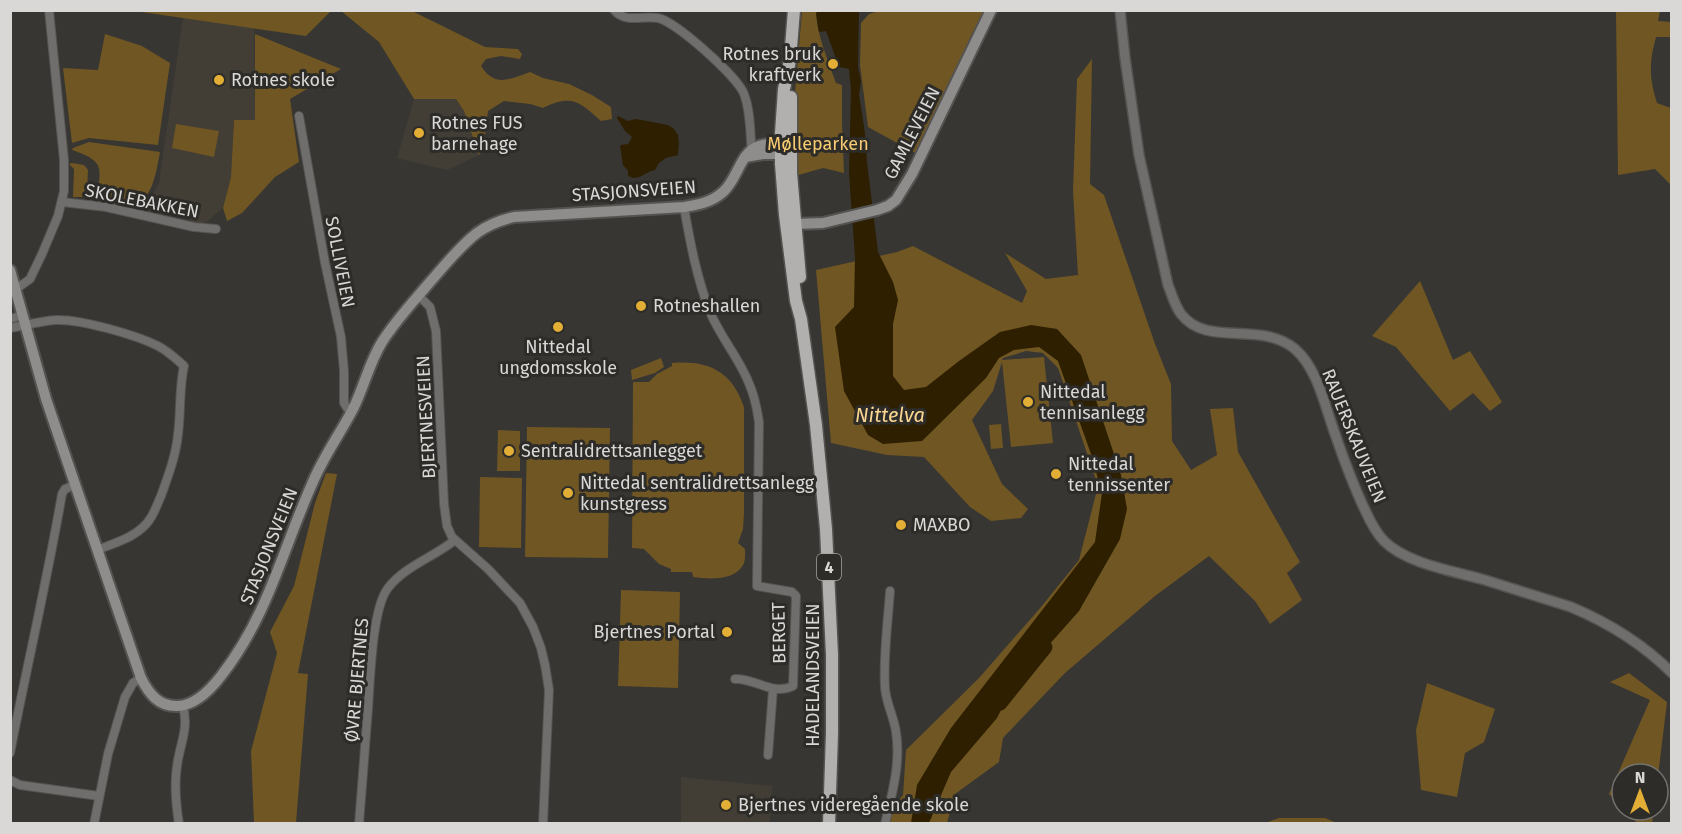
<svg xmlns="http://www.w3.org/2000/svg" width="1682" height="834" font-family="'Fira Sans',sans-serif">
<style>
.built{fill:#423e35}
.green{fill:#6f5622}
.water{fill:#2e1f00}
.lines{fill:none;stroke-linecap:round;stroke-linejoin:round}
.river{stroke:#2e1f00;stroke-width:15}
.minor-casing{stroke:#545351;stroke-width:10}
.tertiary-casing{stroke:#545351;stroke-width:12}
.secondary-casing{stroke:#545351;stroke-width:14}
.trunk-casing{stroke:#545351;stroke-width:15}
.minor{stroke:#6f6e6d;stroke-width:8}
.tertiary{stroke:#6f6e6d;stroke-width:9}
.secondary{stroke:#8f8d8b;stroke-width:10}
.trunk{stroke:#b2b0ae;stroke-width:12}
.poi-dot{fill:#e3ae35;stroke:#2d2c29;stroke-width:2}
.labels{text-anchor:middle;stroke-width:6;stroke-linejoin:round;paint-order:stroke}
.shield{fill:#2d2c29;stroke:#a5a4a3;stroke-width:1.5}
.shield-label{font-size:16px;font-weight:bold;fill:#d9d8d7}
.poi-label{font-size:18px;fill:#d9d8d7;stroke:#2d2c29;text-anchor:start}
.street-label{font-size:18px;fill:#d9d8d7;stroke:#2d2c29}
.park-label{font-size:18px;fill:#f7cb71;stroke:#2d2c29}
.water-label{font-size:20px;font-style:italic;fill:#fad691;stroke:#2d2c29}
</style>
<rect width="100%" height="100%" fill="#373633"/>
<g class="built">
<polygon points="183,17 254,28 255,120 234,120 231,177 223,208 203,225 190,224 191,215 168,211 166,218 137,210 151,198 159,183"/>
<polygon points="414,99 456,99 464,111 479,155 447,170 397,158"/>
<polygon points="681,777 772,786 770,823 681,823"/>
</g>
<g class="green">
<polygon points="135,11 331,11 306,36"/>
<path d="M341,11H412L485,47L518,49L522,54L520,59L501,56L486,59L481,66C495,88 510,79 530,72L543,78L569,84L592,95L611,107L612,119L601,121C579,101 571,94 543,108L530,104L504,101L488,111L483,151L479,155L464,111L456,99H414L379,42Z"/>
<path d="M802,11H817C814,28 830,65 836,83L842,85V124L844,173L823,168L795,176V93Z"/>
<polygon points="879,11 990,11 919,155 868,127 860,65 861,23 869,14"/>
<path d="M1616,11H1660L1658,21L1671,22V37H1656C1649,62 1649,78 1657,103L1671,108V185L1655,169L1618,175Z"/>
<polygon points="105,34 142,46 170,63 158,145 89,138 72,143 63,68 98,70"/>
<polygon points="255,34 341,69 290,99 299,162 275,177 242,213 227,221 223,208 231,177 234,120 255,120"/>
<polygon points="1092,59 1090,184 1104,195 1155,344 1171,384 1172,441 1191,470 1217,455 1210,409 1233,408 1238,452 1300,562 1287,573 1302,600 1270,624 1255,601 1209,556 1155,596 1065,673 1003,738 999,762 955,794 947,823 884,823 893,807 903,795 906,750 979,678 1041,607 1079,560 1098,486 1058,368 1043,353 1026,351 1003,358 1002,360 1044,357 1053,443 1011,447 1002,362 993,391 972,420 1002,484 1028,509 1021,518 991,521 970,507 924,457 887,455 831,443 816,270 897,252 913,246 1022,303 1027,291 1005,253 1046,279 1078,275 1073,191 1077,79"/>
<polygon points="176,124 219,131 214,157 172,148"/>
<path d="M89,142L160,152C156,173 152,208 123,208C116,208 107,205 100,203L97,201C100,168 107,162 72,150L73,148Z"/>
<polygon points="72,163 84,165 88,170 87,192 82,197 73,197 74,169 69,164"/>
<polygon points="1420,281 1453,360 1470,351 1502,402 1490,411 1473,393 1450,411 1396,347 1372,336"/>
<polygon points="661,358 664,367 655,373 632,380 631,370"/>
<path d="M672,363C708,360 732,371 744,407V514L743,529L738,543L745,549C745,555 746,563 741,568C731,581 707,579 693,577L692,572H671V569L659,564L644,549L632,548L633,382H649L657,374L672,366Z"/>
<polygon points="1001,424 1003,448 991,449 989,425"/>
<polygon points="527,427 610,428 608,558 525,557"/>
<polygon points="498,430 520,431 520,471 497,471"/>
<polygon points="326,473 337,474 298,673 308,674 296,823 254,823 251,751 277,653 270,632 294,586 315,503"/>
<polygon points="480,477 522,478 521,548 479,547"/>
<polygon points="621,590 680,592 678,688 618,686"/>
<polygon points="1629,673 1667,702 1658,776 1658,774 1622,774 1622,807 1609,794 1650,700 1610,682"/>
<polygon points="1427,683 1495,709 1484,742 1465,753 1457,797 1421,790 1416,730"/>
<polygon points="1626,810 1654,810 1652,823 1637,823"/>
<polygon points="1279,818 1325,818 1337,823 1265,823"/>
</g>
<g class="water">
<polygon points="817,11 862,11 859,12 858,67 861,81 859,95 865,133 867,162 878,252 893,282 898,300 893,324 893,376 904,390 926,387 959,361 1000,332 1031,325 1057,329 1081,355 1121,475 1127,509 1120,539 1079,611 1015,683 997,718 951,772 929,823 911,823 917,785 951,728 1095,542 1102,493 1091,454 1058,361 1039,347 1014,350 999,358 986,378 922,441 883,444 868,435 844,391 835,327 854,307 855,257 849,173 851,90 849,69 839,67 826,31 819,32 816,14"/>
<path d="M618,116L628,121L636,119L668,125L674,129L678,135L679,143L678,155L666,158L659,163L655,170C644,172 639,182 628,176V171L623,165L620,146L621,145L628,144L632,137L625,131L617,118Z"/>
</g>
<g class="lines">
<polyline class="river" points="1000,703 1045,647"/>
<g class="minor-casing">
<g id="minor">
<path d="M614,10C626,24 643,15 658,18C675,21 738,77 744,94C751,112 750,135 752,154"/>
<polyline points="299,116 325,263 341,337 344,371 344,403 347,408 352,411"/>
<polyline points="62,202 106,207 194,227 216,229"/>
<path d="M684,207C690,242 697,279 710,312C720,336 738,357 748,381C754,394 757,408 759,422L757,586L792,592L796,596L793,686C773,696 755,678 735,679"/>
<polyline points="16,289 30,279 42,254 58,216 64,191 64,160 49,10"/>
<polyline points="419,296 430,307 436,331 444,504 447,526 452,537 488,569 520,603 533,627 541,648 545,665 549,690 543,824"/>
<polyline points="10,319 23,315"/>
<path d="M10,328C26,325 41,321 56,320C81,319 136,335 158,346C168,351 176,359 184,366C179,388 181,412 178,434C176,456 168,476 161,496C156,507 152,520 142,528C130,539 112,544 97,550"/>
<path d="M10,753C27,666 47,581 62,494L65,489L75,485"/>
<polyline points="768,755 773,689"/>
<polyline points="10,780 20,785 99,796"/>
<polyline points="94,824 108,754 125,697 133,683 141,678"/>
<path d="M179,824C176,805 174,785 177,766C180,743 189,730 183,706"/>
<path d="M359,824C362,785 365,747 368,709C370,681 372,608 388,588C405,566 434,557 455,540"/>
<path d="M885,824C892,794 901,763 896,732C894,717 886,703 885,688C883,657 888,621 890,591"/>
</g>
</g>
<g class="tertiary-casing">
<path id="tertiary" d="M1120,10L1125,58L1139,155L1168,285C1172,295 1175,306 1181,314C1207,348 1260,320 1295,349C1318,369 1325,407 1335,434C1344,460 1353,485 1365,510C1370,521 1376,533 1384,541C1407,564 1454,571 1485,580C1514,589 1542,598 1571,607C1609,623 1643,644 1672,673"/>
</g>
<g class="secondary-casing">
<g id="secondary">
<polyline points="745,157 763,154 781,154 787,151"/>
<polyline points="790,227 795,224 823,223 877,210 888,206 896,200 912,174 991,10"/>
<path d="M10,270L46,399L141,678C149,694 159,707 178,706C196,705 211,689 221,676C268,616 282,551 312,484C323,457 340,434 353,409C364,387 369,363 382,342C396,320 414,301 430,282C445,265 459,247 477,233C488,225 501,220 514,217L684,207C698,205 712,202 723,192C741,176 739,145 770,144C777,144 781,144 788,148"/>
</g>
</g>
<g class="trunk-casing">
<g id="trunk">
<polyline points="794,10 790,60 784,89 781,133 781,164 785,215 796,301 801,319 816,425 826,529 832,655 832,733 829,824"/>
<polyline points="791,97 791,173 800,277"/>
</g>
</g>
<use href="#minor" class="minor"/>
<use href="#tertiary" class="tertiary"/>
<use href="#secondary" class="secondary"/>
<use href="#trunk" class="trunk"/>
</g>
<g class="poi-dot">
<circle cx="833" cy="64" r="6"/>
<circle cx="219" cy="80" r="6"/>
<circle cx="419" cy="133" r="6"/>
<circle cx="641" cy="306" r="6"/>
<circle cx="558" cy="327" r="6"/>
<circle cx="1028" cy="402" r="6"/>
<circle cx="509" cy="451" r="6"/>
<circle cx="1056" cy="474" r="6"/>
<circle cx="568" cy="493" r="6"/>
<circle cx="901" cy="525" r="6"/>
<circle cx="727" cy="632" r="6"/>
<circle cx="726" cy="805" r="6"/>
</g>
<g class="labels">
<rect class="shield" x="817" y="554" width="24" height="26" rx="4.5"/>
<g class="shield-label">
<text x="829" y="573">4</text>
</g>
<g class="poi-label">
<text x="821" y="60" text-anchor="end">Rotnes bruk<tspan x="821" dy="21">kraftverk</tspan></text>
<text x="231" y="86">Rotnes skole</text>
<text x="431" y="129">Rotnes FUS<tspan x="431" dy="21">barnehage</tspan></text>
<text x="653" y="312">Rotneshallen</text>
<text x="558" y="353" text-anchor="middle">Nittedal<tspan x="558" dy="21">ungdomsskole</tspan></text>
<text x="1040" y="398">Nittedal<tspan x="1040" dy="21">tennisanlegg</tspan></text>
<text x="521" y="457">Sentralidrettsanlegget</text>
<text x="1068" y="470">Nittedal<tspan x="1068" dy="21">tennissenter</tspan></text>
<text x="580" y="489">Nittedal sentralidrettsanlegg<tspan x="580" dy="21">kunstgress</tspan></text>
<text x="913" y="531">MAXBO</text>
<text x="715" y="638" text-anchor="end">Bjertnes Portal</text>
<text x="738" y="811">Bjertnes videregående skole</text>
</g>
<g class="street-label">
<text transform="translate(912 133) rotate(-63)" y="6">GAMLEVEIEN</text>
<text transform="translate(634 191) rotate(-4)" y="6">STASJONSVEIEN</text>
<text transform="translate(142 201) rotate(11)" y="6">SKOLEBAKKEN</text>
<text transform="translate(340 262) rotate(79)" y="6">SOLLIVEIEN</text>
<text transform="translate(426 417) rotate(-93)" y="6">BJERTNESVEIEN</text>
<text transform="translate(1354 436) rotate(68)" y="6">RAUERSKAUVEIEN</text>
<text transform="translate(269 546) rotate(-68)" y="6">STASJONSVEIEN</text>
<text transform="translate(779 633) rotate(-91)" y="6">BERGET</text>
<text transform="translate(813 675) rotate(-90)" y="6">HADELANDSVEIEN</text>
<text transform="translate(357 680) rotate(-85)" y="6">ØVRE BJERTNES</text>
</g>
<g class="park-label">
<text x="818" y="150">Mølleparken</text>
</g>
<g class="water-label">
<text x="890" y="422">Nittelva</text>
</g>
</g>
<rect width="1682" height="834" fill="none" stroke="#d9d8d7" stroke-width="24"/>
<g transform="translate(1640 792)"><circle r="28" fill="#2d2c29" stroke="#72716f" stroke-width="1.5"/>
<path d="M0-4.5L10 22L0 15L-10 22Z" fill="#e3ae35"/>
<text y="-9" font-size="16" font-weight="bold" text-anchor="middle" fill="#d9d8d7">N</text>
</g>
</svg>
